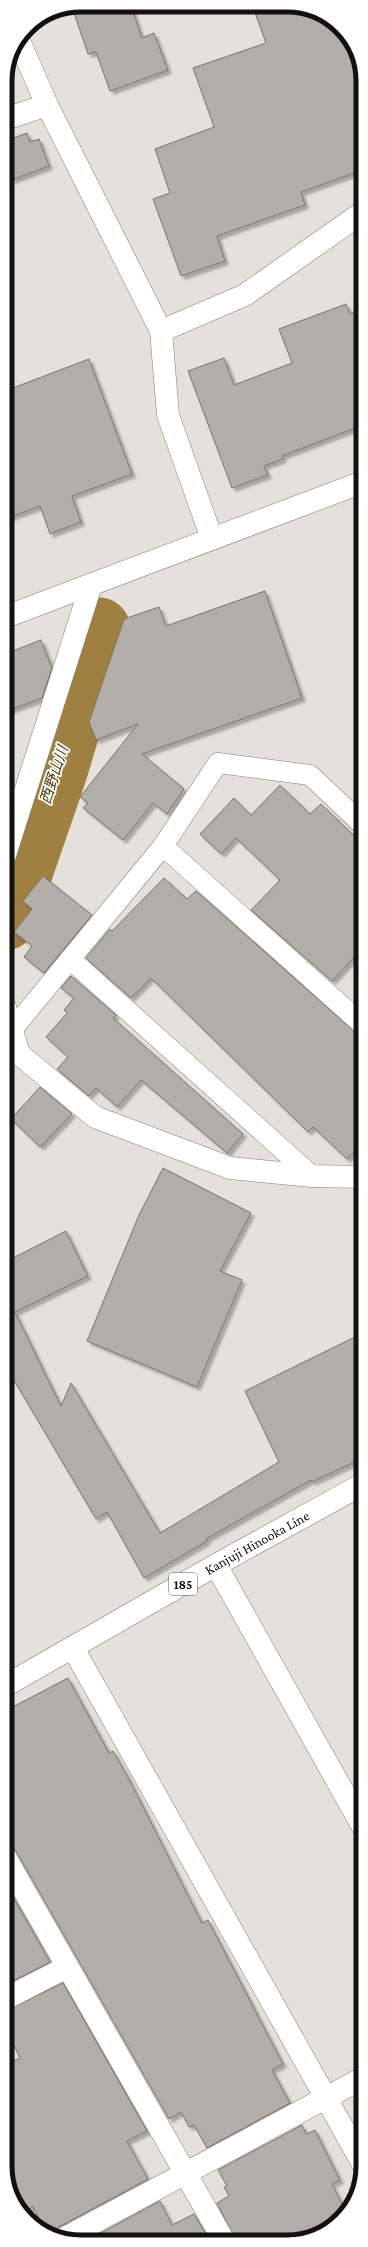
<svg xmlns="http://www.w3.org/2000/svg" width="368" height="2247" font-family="'Crimson Pro','Noto Sans JP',serif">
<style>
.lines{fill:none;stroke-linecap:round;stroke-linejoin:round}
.river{stroke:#a08040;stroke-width:63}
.building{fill:#b2aea7;stroke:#78746e;filter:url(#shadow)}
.lane-casing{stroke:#837f79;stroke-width:21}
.street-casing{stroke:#837f79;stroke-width:23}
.secondary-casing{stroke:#837f79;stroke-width:23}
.primary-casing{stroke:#837f79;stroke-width:23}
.lane{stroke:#fff;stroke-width:20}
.street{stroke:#fff;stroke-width:22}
.secondary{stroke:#fff;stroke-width:22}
.primary{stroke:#fff;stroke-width:22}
.labels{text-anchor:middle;stroke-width:3.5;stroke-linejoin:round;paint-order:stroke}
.shield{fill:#fff;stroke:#5a5857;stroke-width:1}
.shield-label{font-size:13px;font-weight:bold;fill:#13110f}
.street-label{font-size:14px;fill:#13110f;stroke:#fff}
.water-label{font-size:15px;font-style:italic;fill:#4b3400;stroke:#fff}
.rim{fill:none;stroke:#13110f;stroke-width:5}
</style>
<defs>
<filter id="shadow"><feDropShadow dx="3.5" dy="3.5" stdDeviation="1" flood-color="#0004"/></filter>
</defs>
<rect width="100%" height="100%" fill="#e5e1da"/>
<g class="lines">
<polyline class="river" points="5,919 56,771 99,629"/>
</g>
<g class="building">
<polygon points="81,5 131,6 142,38 154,33 168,70 110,91 96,52 88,54 72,7"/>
<polygon points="253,7 307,8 344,31 363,76 363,170 301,192 305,205 217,236 225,261 181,276 153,199 170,193 155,149 214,127 193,68 266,43"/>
<polygon points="27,133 30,142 39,139 49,166 12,180 11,177 5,179 5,141"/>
<polygon points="346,304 350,314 363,308 363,425 282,456 283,459 264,466 268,475 232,488 188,371 224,358 234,385 292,363 279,329"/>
<polygon points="89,359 132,474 72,496 81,522 50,534 40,506 5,519 5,391"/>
<polygon points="265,591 302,698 142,754 184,789 167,814 153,803 123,840 83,808 88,803 80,797 138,724 96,740 89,722 124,619 159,607 166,626"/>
<polygon points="41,640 52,668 42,698 5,712 5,654"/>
<polygon points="280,785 310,814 321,804 363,844 363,948 332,981 251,910 280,880 236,838 221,854 200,834 234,798 251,815"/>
<polygon points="43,876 92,915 44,973 24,957 32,946 14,932 32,909 23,901"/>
<polygon points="164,878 187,899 196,891 363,1039 363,1142 347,1159 313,1127 308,1132 151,978 131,998 86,958 110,929 112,931"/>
<polygon points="71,976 116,1015 113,1018 243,1134 227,1153 141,1080 117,1107 96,1088 89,1096 57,1069 68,1057 46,1037 67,1013 64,1010 74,998 61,988"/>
<polygon points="40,1087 72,1114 40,1147 11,1119"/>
<polygon points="163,1168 251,1213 220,1271 242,1280 197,1387 87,1341 139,1215"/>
<polygon points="66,1231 88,1276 15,1312 61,1406 71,1383 160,1533 279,1462 245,1391 363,1333 363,1458 312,1482 311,1480 206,1539 207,1541 144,1578 107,1512 96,1519 5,1365 5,1262"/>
<polygon points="68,1678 109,1753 113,1751 129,1779 202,1923 208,1920 283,2064 272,2070 290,2103 207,2148 194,2125 189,2127 181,2112 169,2119 16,1851 12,1846 5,1845 5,1711"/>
<polygon points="5,1883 50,1962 5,1985"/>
<polygon points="63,1983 147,2131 127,2141 148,2179 57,2228 52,2234 44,2229 33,2207 22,2212 5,2171 5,2065 20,2058 5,2027 5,2011"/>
<polygon points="302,2125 306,2134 315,2130 340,2180 332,2184 346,2212 344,2216 321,2234 292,2242 236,2241 217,2203 229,2196 224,2187 227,2186 218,2170"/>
<polygon points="160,2201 172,2225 194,2214 210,2241 88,2240"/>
</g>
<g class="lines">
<g class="lane-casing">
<g id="lane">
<polyline points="163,846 363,1025"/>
<polyline points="70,959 312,1176"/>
<polyline points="12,1030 163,846 218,763 310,775 363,825"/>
</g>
</g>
<g class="street-casing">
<g id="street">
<polyline points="20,43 47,105 161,331 168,415 212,539"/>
<polyline points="5,119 47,105"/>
<polyline points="161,331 245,295 363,212"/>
<polyline points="5,855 91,585"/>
<polyline points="5,1007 19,1054 95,1117 230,1168 312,1176 363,1177"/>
<polyline points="216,1565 363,1827"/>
<polyline points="73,1648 363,2164"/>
<polyline points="5,1857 224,2241"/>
<polyline points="5,1999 67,1967"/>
<polyline points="63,2239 363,2078"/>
</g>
</g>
<g class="secondary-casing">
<polyline id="secondary" points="5,617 363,482"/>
</g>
<g class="primary-casing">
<g id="primary">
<path id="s1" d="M5,1686L216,1565L363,1484"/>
</g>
</g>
<use href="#lane" class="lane"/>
<use href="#street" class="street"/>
<use href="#secondary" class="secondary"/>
<use href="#primary" class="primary"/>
</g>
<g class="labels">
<rect class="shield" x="169" y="1573" width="28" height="22" rx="3"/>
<g class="shield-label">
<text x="183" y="1589">185</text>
</g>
<g class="street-label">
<text dy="5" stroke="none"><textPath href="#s1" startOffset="290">Kanjuji Hinooka Line</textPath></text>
</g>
<g class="water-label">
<text transform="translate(54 775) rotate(-72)" y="5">西野山川</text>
</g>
</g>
<path d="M0 0H368V2247H0ZM81 12H287A69 69 0 0 1 356 81V2166A69 69 0 0 1 287 2235H81A69 69 0 0 1 12 2166V81A69 69 0 0 1 81 12Z" fill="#fff" fill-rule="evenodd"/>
<path class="rim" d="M81 12H287A69 69 0 0 1 356 81V2166A69 69 0 0 1 287 2235H81A69 69 0 0 1 12 2166V81A69 69 0 0 1 81 12Z"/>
</svg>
